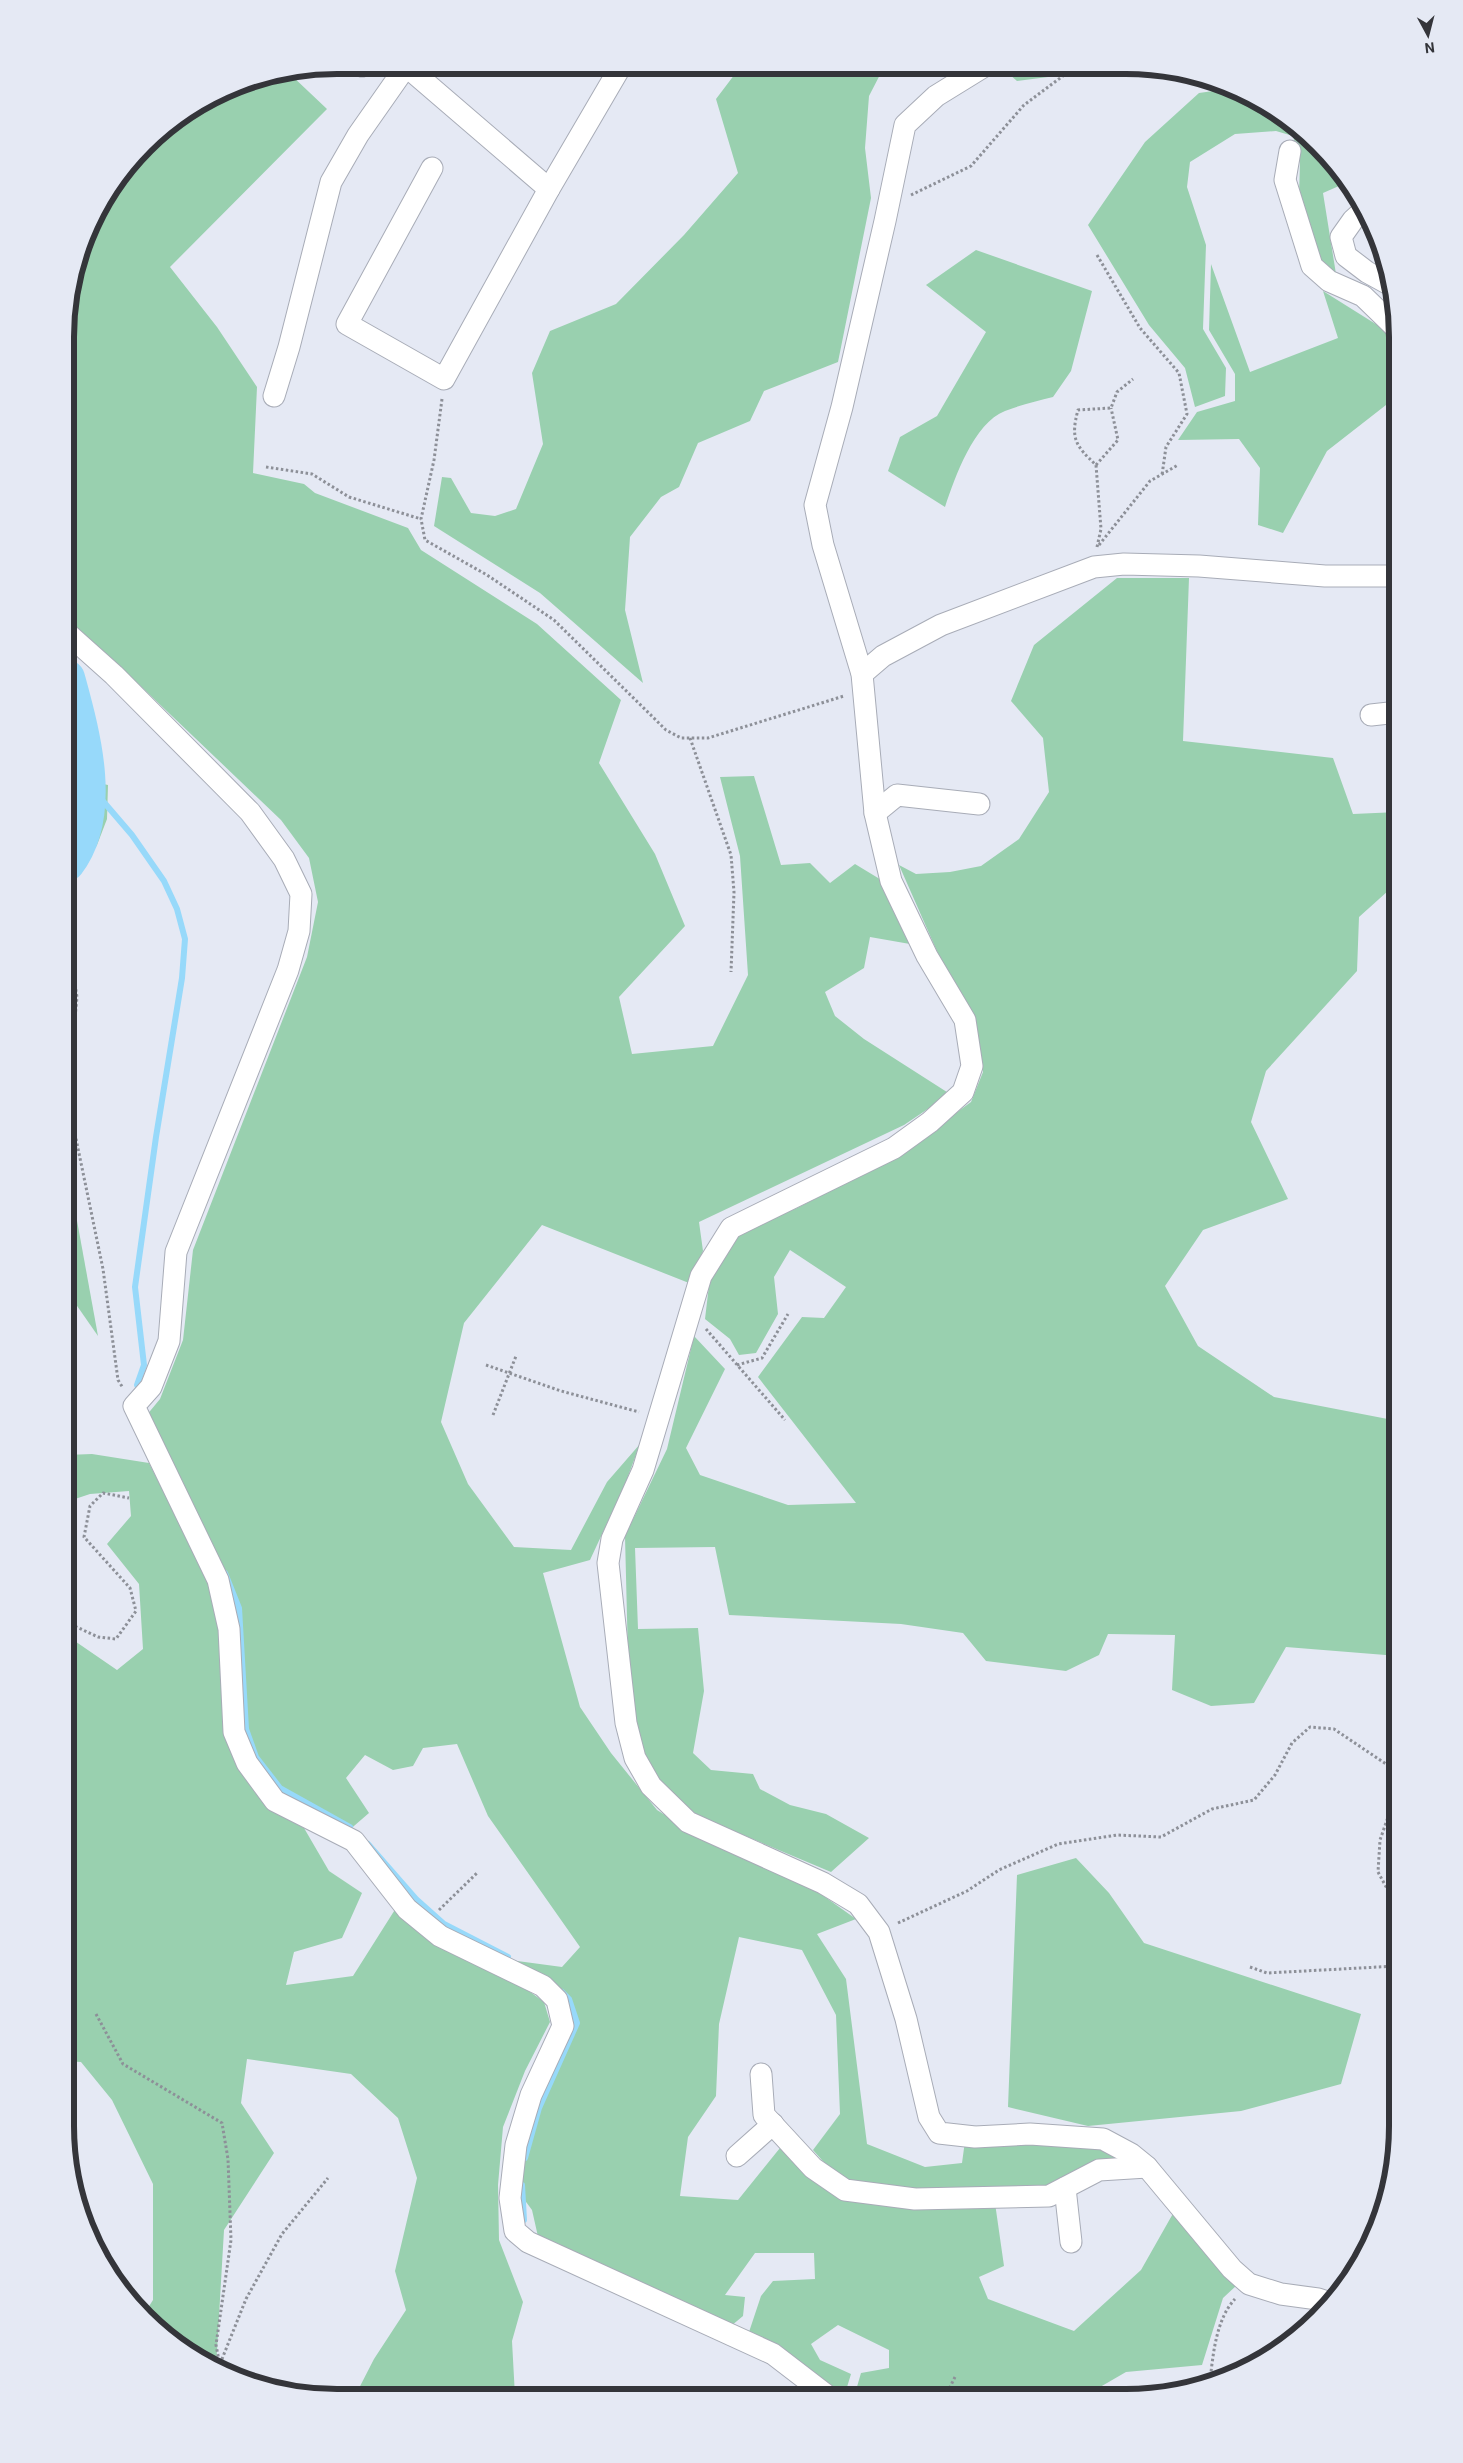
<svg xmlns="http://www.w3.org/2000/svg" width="1463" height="2463" font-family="Roboto,sans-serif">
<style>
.green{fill:#99d0af}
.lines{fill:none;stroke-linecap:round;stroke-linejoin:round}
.stream{stroke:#97d9fa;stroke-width:6}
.river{stroke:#97d9fa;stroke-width:36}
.minor-casing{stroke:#a8acb7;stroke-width:23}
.path{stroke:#8d9098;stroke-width:3;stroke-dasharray:2.5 2.5;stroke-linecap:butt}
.minor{stroke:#fff;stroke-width:21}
.rim{fill:none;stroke:#34353a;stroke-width:6}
</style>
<rect width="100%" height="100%" fill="#e5e9f4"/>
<g class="green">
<polygon points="741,66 884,67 869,96 865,148 871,198 838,362 764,391 750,421 698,443 679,487 661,497 630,537 625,610 643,683 540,593 434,526 442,477 451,478 471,513 495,516 516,509 543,444 532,373 550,331 616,304 684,235 738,173 716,99"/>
<polygon points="1001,67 1061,67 1048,77 1017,81"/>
<polygon points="290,74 327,109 170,267 217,327 257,387 253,473 304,484 315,493 408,528 421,550 537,624 621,700 599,763 655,854 685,926 619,997 632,1054 713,1046 748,975 740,856 720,777 754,776 781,865 810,863 830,883 855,864 883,881 910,944 870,937 864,968 825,992 835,1016 864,1039 950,1094 904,1125 699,1222 703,1251 689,1283 542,1225 464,1323 441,1422 468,1484 514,1547 571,1550 607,1482 640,1444 624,1487 590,1560 543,1573 580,1707 611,1753 657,1810 709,1843 818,1892 856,1919 817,1934 846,1979 867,2144 925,2167 962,2163 965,2141 1096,2145 1133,2162 1048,2186 930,2193 852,2185 837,2177 813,2150 840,2114 836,2015 802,1950 739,1937 719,2024 716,2096 688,2137 680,2196 738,2200 784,2143 842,2197 995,2203 1004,2266 979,2277 988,2299 1074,2331 1141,2270 1175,2210 1212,2262 1237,2285 1223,2298 1202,2365 1126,2372 1088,2394 1088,2398 854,2397 861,2373 889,2368 889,2350 838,2325 811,2344 820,2360 851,2374 844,2397 841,2397 748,2335 761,2296 773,2281 815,2279 814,2253 755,2253 725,2295 745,2297 743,2316 731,2326 539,2241 532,2210 515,2187 563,2000 503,1959 562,1967 580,1947 488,1816 457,1744 423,1748 413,1766 393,1770 365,1755 346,1778 369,1813 347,1832 280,1800 253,1763 241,1729 233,1628 146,1416 160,1399 183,1340 193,1250 307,957 318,902 309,858 281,820 108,655 67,621 67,302 93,216 157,133 233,86"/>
<polygon points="1234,88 1292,121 1342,172 1348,182 1323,193 1336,274 1319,262 1299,196 1300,163 1293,136 1276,131 1235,134 1190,162 1187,187 1206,245 1203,329 1226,368 1225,396 1195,407 1185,368 1149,325 1088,225 1145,142 1199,93"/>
<path d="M976,250L1092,291L1071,371L1053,397C1037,401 1020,405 1005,411C974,423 955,477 945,507L888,471L900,437L937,416L986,332L926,285Z"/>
<polygon points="1211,264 1250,372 1338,338 1323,291 1398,338 1398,433 1386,405 1327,451 1283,533 1258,525 1260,468 1239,439 1178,440 1197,412 1235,401 1235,374 1209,330"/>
<polygon points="1117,578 1189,578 1183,741 1333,758 1353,814 1398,812 1398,882 1359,917 1357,971 1266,1071 1251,1122 1288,1199 1203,1230 1165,1286 1198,1346 1274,1397 1398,1421 1398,1656 1286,1647 1254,1703 1211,1706 1172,1690 1175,1635 1108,1634 1099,1655 1066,1671 986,1661 963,1633 901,1624 729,1615 715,1547 635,1548 638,1629 698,1628 704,1691 693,1753 711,1770 753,1774 760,1789 790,1805 826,1814 869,1838 831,1872 698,1816 660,1783 640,1751 628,1658 625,1536 667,1449 694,1336 725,1369 686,1448 700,1475 788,1505 856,1503 758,1377 802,1317 824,1318 846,1287 790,1250 774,1277 778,1314 756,1353 739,1355 730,1339 705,1319 710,1277 741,1233 797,1208 896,1157 971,1102 983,1072 973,1022 947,974 899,865 916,874 950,872 981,866 1019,839 1049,792 1043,738 1011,701 1034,645"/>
<polygon points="75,778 108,785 107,819 97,845 67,891 67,805"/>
<polygon points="66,1160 98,1336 66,1290"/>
<polygon points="92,1454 149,1463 205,1573 221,1630 225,1731 235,1762 264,1804 304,1828 329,1871 362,1893 342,1938 294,1952 286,1985 353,1976 396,1908 428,1940 518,1983 544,2002 550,2022 525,2071 503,2127 498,2185 499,2240 523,2302 512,2341 515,2396 355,2396 374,2359 406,2310 395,2271 417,2178 398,2118 351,2074 247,2059 241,2103 274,2153 224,2230 216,2368 171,2342 144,2314 153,2300 153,2184 112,2100 81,2062 65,2061 66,1635 117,1670 143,1649 139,1584 107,1544 131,1516 129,1491 90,1494 66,1502 66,1455"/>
<polygon points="1076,1858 1109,1893 1144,1943 1361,2014 1341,2084 1241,2111 1088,2126 1008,2107 1017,1875"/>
</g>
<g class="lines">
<g class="stream">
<polyline points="88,788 102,800 132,835 164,881 177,909 185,939 182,978 156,1137 135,1287 144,1365 137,1385 141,1392"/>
<polyline points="225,1573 239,1608 246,1729 256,1757 280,1788 350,1827"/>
<polyline points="368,1844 416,1899 444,1924 508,1957"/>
<polyline points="525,2158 539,2108 577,2023 569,1999 562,1992"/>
<polyline points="522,2185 524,2220"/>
</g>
<path class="river" d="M67,863C105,813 82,733 67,678"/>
<g class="minor-casing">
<g id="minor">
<polyline points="362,66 363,65"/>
<polyline points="406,66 549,189"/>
<polyline points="983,67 936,96 905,125 885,221 842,407 815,505 823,545 862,674 875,813 891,881 927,956 965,1020 972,1066 963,1092 930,1122 894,1148 731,1228 701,1276 643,1470 612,1539 608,1563 626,1723 635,1758 651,1786 688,1822 823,1883 858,1904 879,1932 906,2019 929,2117 939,2133 975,2137 1030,2134 1103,2139 1131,2154 1147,2167 1232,2269 1249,2284 1281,2294 1318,2299 1330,2303"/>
<polyline points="1290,151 1285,180 1312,266 1329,281 1363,296 1396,328"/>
<polyline points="432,168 347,324 444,379 549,189 621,66"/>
<polyline points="1364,210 1353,220 1341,237 1346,256 1367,272 1387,283"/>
<polyline points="274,396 289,347 331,182 358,135 407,65"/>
<polyline points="67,633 114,675 250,812 284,859 301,894 299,931 288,970 176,1252 169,1341 151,1387 134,1406 218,1580 229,1629 234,1732 247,1763 275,1801 354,1841 407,1909 440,1936 543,1986 557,2000 563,2026 531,2095 516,2145 510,2198 515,2231 528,2242 773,2354 829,2397"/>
<polyline points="862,674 883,656 941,625 1094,567 1124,564 1199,566 1325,576 1398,576"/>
<polyline points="1371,715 1398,712"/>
<polyline points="875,813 897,795 979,804"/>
<polyline points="761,2074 764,2115 813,2168 845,2190 915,2199 1049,2196 1099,2170 1147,2167"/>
<polyline points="737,2156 773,2124"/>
<polyline points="1065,2188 1071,2242"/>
</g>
</g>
<g class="path">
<polyline points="911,195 971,166 1024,105 1075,67"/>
<polyline points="1097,255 1140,328 1179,373 1187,414 1166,447 1162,475"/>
<polyline points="442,399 434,460 421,519 425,540 487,575 554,620 666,730 681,738 708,738 844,696"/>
<polyline points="1096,465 1118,440 1111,408"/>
<polyline points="266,467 312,474 349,497 421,519"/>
<polyline points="1099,545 1150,481 1178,465"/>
<path d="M1097,547L1101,529L1096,465C1076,446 1070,439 1078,410L1111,408L1117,392L1133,379"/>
<polyline points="690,738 731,855 734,892 731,972"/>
<polyline points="67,935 77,997 71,1061 75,1134 103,1269 118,1380 123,1388"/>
<polyline points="66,1142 78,1149"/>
<polyline points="706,1329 785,1420"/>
<polyline points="486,1365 561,1391 639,1412"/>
<polyline points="737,1365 762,1358 788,1314"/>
<polyline points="493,1415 516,1356"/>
<polyline points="66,1622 98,1637 116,1639 136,1611 130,1588 84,1537 90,1506 103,1493 129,1498"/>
<polyline points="1393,1765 1396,1778 1395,1797 1380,1840 1378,1872 1397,1907"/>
<polyline points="439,1910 478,1872"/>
<polyline points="898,1923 967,1891 999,1870 1058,1844 1117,1835 1161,1837 1212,1809 1254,1800 1275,1775 1292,1743 1310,1727 1334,1729 1386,1764 1398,1766"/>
<polyline points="1250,1967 1267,1973 1397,1966"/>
<polyline points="96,2014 123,2064 222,2123 228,2159 231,2240 216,2345 221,2371"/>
<polyline points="220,2364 246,2299 282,2234 328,2178"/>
<path d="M1210,2381C1213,2355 1216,2319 1235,2299"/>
<polyline points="945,2397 955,2377"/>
</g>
<use href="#minor" class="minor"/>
</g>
<path d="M0 0H1463V2463H0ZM337 74H1126A263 263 0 0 1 1389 337V2126A263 263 0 0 1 1126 2389H337A263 263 0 0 1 74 2126V337A263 263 0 0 1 337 74Z" fill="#e5e9f4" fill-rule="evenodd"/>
<path class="rim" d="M337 74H1126A263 263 0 0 1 1389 337V2126A263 263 0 0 1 1126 2389H337A263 263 0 0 1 74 2126V337A263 263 0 0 1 337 74Z"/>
<g transform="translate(1428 35) rotate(173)" stroke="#e5e9f4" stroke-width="4" paint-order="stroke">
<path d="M0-4L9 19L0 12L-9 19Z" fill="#34353a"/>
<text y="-8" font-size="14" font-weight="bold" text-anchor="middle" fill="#34353a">N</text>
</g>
</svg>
